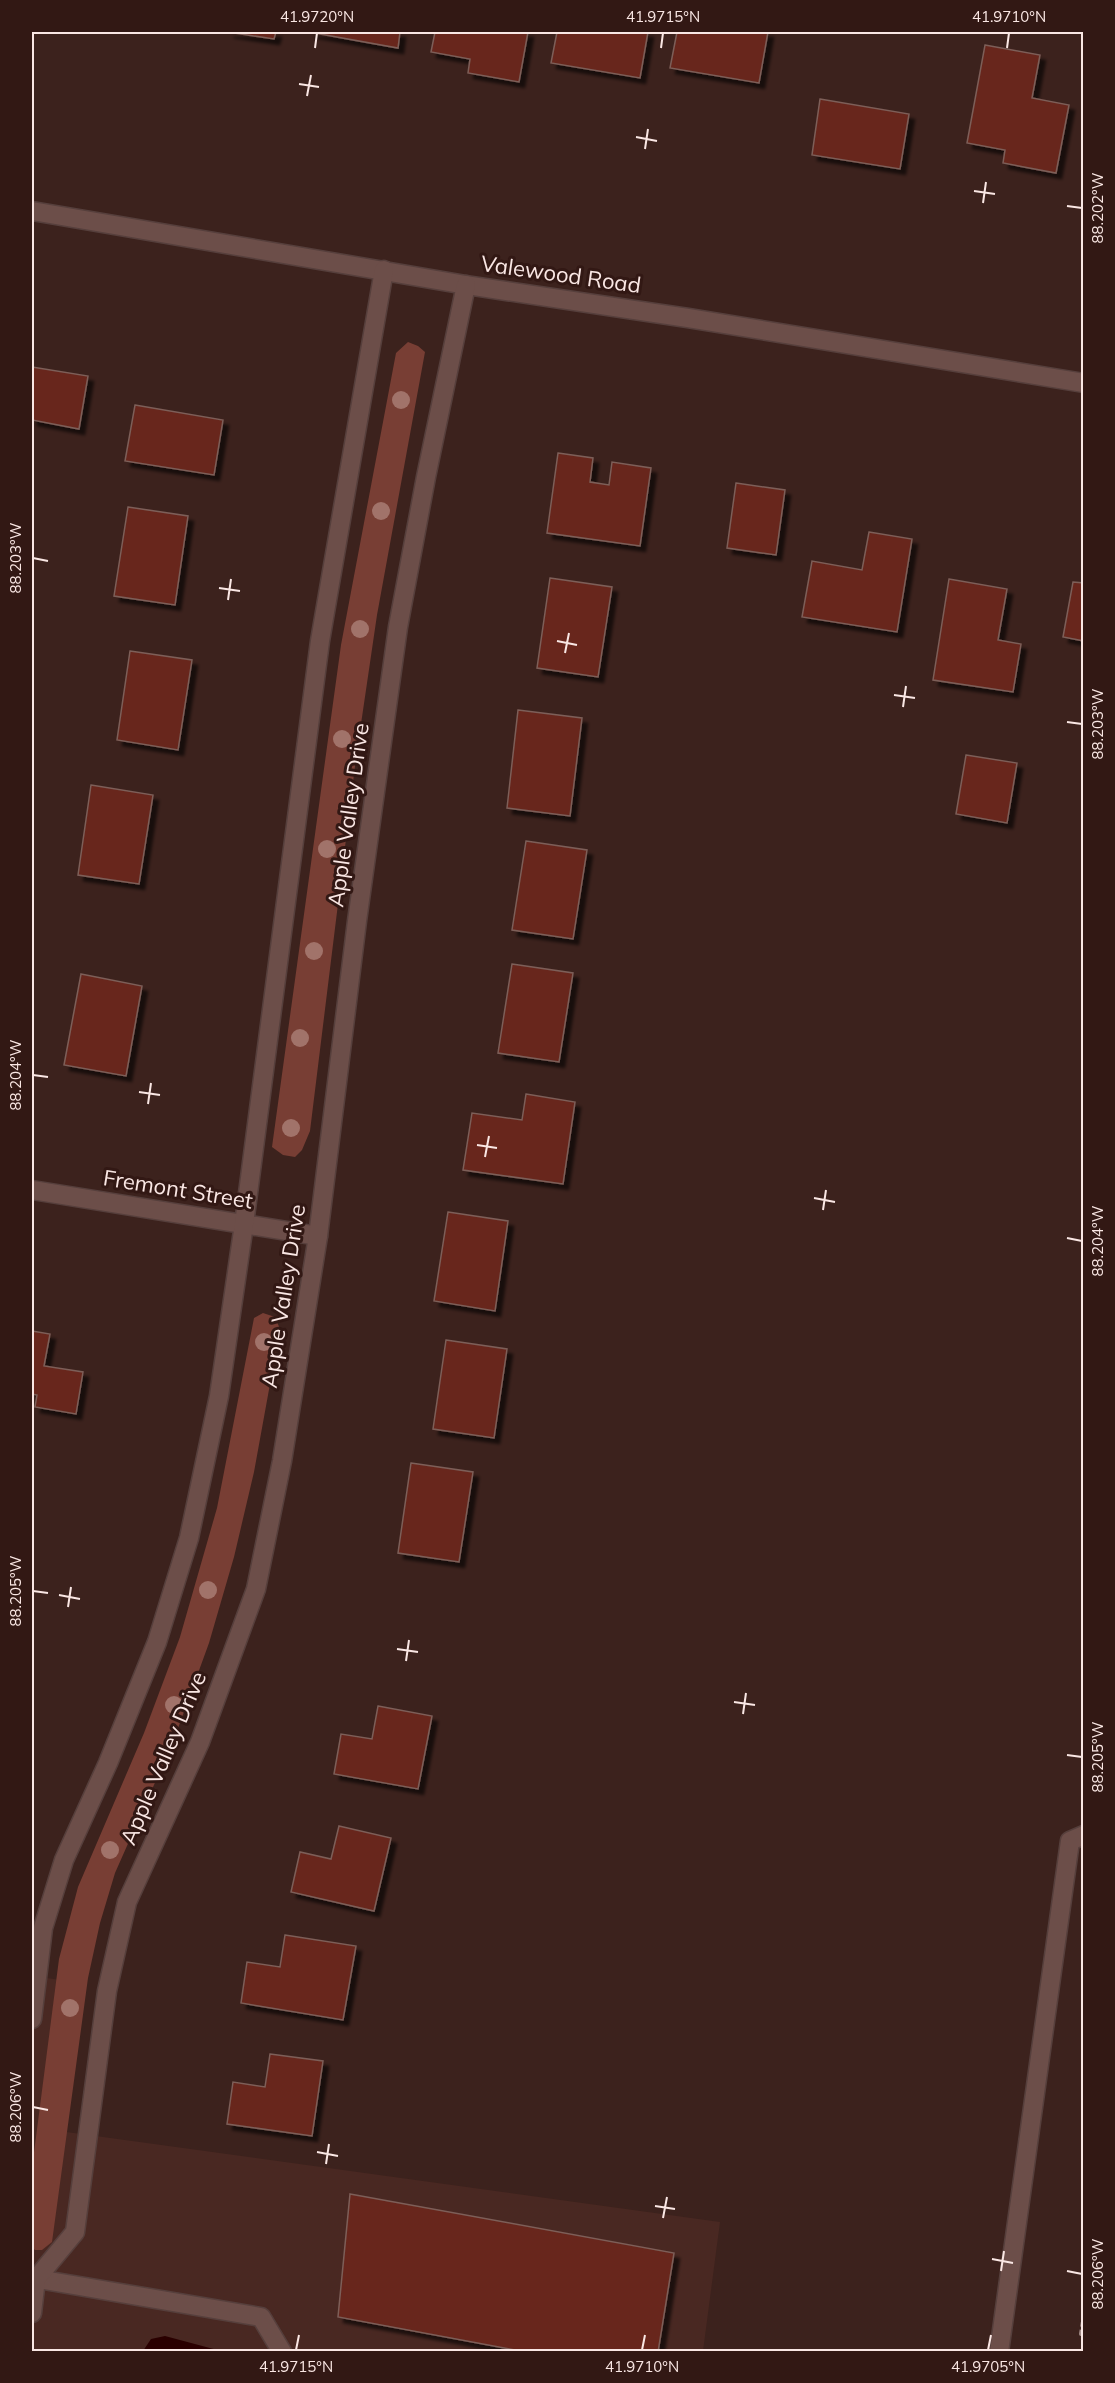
<svg xmlns="http://www.w3.org/2000/svg" width="1115" height="2383" font-family="Mulish,sans-serif">
<style>
.built{fill:#492822}
.green{fill:#783e34}
.water{fill:#2a0000}
.building{fill:#67271d;stroke:#7d5e58;stroke-width:1.5;filter:url(#shadow)}
.lines{fill:none;stroke-linecap:round;stroke-linejoin:round}
.service-casing{stroke:#563f3c;stroke-width:21}
.minor-casing{stroke:#563f3c;stroke-width:21}
.path{stroke:#a38d89;stroke-width:4;stroke-dasharray:4.5 3;stroke-linecap:butt}
.service{stroke:#6c4e49;stroke-width:18}
.minor{stroke:#6c4e49;stroke-width:18}
.tree{fill:#a1736a}
.ticks{fill:none;stroke:#fae7e4;stroke-width:2}
.labels{text-anchor:middle;stroke-width:6;stroke-linejoin:round;paint-order:stroke}
.street-label{font-size:22px;fill:#fae7e4;stroke:#321814}
.neatline{fill:none;stroke:#fae7e4;stroke-width:2}
.ticks-label{font-size:15px;text-anchor:middle;fill:#fae7e4}
</style>
<defs>
<filter id="shadow"><feDropShadow dx="5.5" dy="5.5" stdDeviation="1.5" flood-color="#0009"/></filter>
</defs>
<rect width="100%" height="100%" fill="#3c221d"/>
<polygon class="built" points="32,1976 68,1981 52,2130 720,2222 703,2351 32,2352"/>
<g class="green">
<polygon points="408,342 418,346 425,352 377,615 356,758 310,1131 302,1150 295,1157 283,1155 272,1147 341,645 396,353"/>
<polygon points="263,1313 275,1317 280,1329 254,1472 234,1557 209,1643 173,1742 115,1873 100,1923 88,1978 52,2242 42,2250 35,2250 32,2247 32,2168 59,1959 78,1887 144,1733 180,1637 217,1508 254,1318"/>
</g>
<polygon class="water" points="165,2336 221,2351 143,2351 151,2339"/>
<g class="building">
<polygon points="228,32 276,32 274,39"/>
<polygon points="309,32 400,32 398,48"/>
<polygon points="435,32 528,32 519,82 468,73 470,59 431,52"/>
<polygon points="557,32 648,32 640,78 551,63"/>
<polygon points="677,32 768,32 759,83 670,68"/>
<polygon points="985,45 1040,55 1032,98 1069,105 1056,173 1003,163 1005,150 967,143"/>
<polygon points="820,99 909,114 900,169 812,155"/>
<polygon points="32,367 88,376 79,429 32,420"/>
<polygon points="135,405 223,420 214,475 125,461"/>
<polygon points="558,453 593,458 590,482 609,485 612,462 651,468 640,546 547,533"/>
<polygon points="736,483 785,490 776,555 727,548"/>
<polygon points="128,507 188,516 175,605 114,596"/>
<polygon points="869,532 912,539 897,632 802,617 812,561 862,570"/>
<polygon points="550,578 612,587 598,677 537,668"/>
<polygon points="949,579 1007,589 998,640 1021,644 1013,692 933,680"/>
<polygon points="1073,582 1084,583 1084,641 1063,637"/>
<polygon points="130,651 192,660 178,750 117,740"/>
<polygon points="518,710 582,718 570,816 507,808"/>
<polygon points="966,755 1017,763 1007,823 956,814"/>
<polygon points="91,785 153,795 139,884 78,875"/>
<polygon points="526,841 587,850 573,939 512,930"/>
<polygon points="512,964 573,973 559,1062 498,1053"/>
<polygon points="81,974 142,986 126,1076 64,1065"/>
<polygon points="526,1094 575,1102 563,1184 463,1170 472,1113 522,1120"/>
<polygon points="448,1212 508,1221 495,1311 434,1301"/>
<polygon points="32,1331 50,1334 44,1366 83,1372 76,1414 35,1407 37,1395 32,1394"/>
<polygon points="446,1340 507,1349 494,1438 433,1429"/>
<polygon points="411,1463 473,1472 459,1562 398,1553"/>
<polygon points="378,1706 432,1716 418,1789 334,1774 341,1734 372,1739"/>
<polygon points="339,1826 391,1838 374,1911 291,1892 300,1852 331,1859"/>
<polygon points="285,1935 356,1946 343,2020 241,2003 247,1962 280,1967"/>
<polygon points="270,2054 323,2061 312,2136 227,2124 233,2082 265,2087"/>
<polygon points="350,2194 674,2253 658,2352 526,2352 338,2317"/>
</g>
<g class="lines">
<g class="service-casing">
<g id="service">
<polyline points="32,2278 261,2317 282,2352"/>
<polyline points="999,2352 1070,1841 1084,1835"/>
</g>
</g>
<g class="minor-casing">
<g id="minor">
<polyline points="32,211 466,285 688,318 1084,383"/>
<polyline points="32,1190 318,1236"/>
<polyline points="32,2019 43,1928 64,1860 108,1763 157,1642 189,1538 219,1396 244,1224 320,641 384,270"/>
<polyline points="32,2313 36,2279 75,2232 107,1991 127,1902 200,1742 256,1589 282,1461 318,1236 357,921 398,627 426,477 466,285"/>
</g>
</g>
<polyline class="path" points="1084,2315 1081,2334 1084,2334"/>
<use href="#service" class="service"/>
<use href="#minor" class="minor"/>
</g>
<g class="tree">
<circle cx="401" cy="400" r="9"/>
<circle cx="381" cy="511" r="9"/>
<circle cx="360" cy="629" r="9"/>
<circle cx="342" cy="739" r="9"/>
<circle cx="327" cy="849" r="9"/>
<circle cx="314" cy="951" r="9"/>
<circle cx="300" cy="1038" r="9"/>
<circle cx="291" cy="1128" r="9"/>
<circle cx="264" cy="1342" r="9"/>
<circle cx="208" cy="1590" r="9"/>
<circle cx="174" cy="1705" r="9"/>
<circle cx="110" cy="1850" r="9"/>
<circle cx="70" cy="2008" r="9"/>
</g>
<path class="ticks" d="M315,48L317,33M661,48L663,33M1007,48L1009,33M299,84L319,87M307,96L311,75M636,137L657,141M645,149L648,129M974,191L995,194M983,203L986,182M1067,206L1082,208M33,558L48,561M219,588L240,591M228,600L231,579M557,641L577,645M565,653L569,633M894,695L915,698M903,707L906,686M1067,722L1082,724M33,1075L48,1077M139,1092L160,1095M148,1104L151,1083M477,1145L497,1148M485,1157L489,1136M814,1198L835,1202M823,1210L826,1190M1067,1238L1082,1241M33,1591L48,1593M59,1595L80,1599M68,1607L71,1587M397,1649L418,1652M406,1661L409,1640M734,1702L755,1705M743,1714L746,1693M1067,1755L1082,1757M33,2107L48,2110M317,2152L338,2156M326,2164L329,2144M655,2206L675,2209M663,2218L667,2197M992,2259L1013,2263M1001,2271L1004,2251M1067,2271L1082,2274M296,2350L299,2335M642,2350L645,2335M988,2350L991,2335"/>
<g class="labels">
<g class="street-label">
<text transform="translate(561 274) rotate(8)" y="8">Valewood Road</text>
<text transform="translate(348 815) rotate(-82)" y="8">Apple Valley Drive</text>
<text transform="translate(178 1189) rotate(9)" y="8">Fremont Street</text>
<text transform="translate(283 1296) rotate(-81)" y="8">Apple Valley Drive</text>
<text transform="translate(163 1758) rotate(-67)" y="8">Apple Valley Drive</text>
</g>
</g>
<rect width="1115" height="2383" fill="none" stroke="#321814" stroke-width="66"/>
<rect x="33" y="33" width="1049" height="2317" class="neatline"/>
<g class="ticks-label">
<text x="317" y="22">41.9720°N</text>
<text x="663" y="22">41.9715°N</text>
<text x="1009" y="22">41.9710°N</text>
<text transform="translate(1098 208) rotate(-90)" y="5">88.202°W</text>
<text transform="translate(16 558) rotate(-90)" y="5">88.203°W</text>
<text transform="translate(1098 724) rotate(-90)" y="5">88.203°W</text>
<text transform="translate(16 1075) rotate(-90)" y="5">88.204°W</text>
<text transform="translate(1098 1241) rotate(-90)" y="5">88.204°W</text>
<text transform="translate(16 1591) rotate(-90)" y="5">88.205°W</text>
<text transform="translate(1098 1757) rotate(-90)" y="5">88.205°W</text>
<text transform="translate(16 2107) rotate(-90)" y="5">88.206°W</text>
<text transform="translate(1098 2274) rotate(-90)" y="5">88.206°W</text>
<text x="296" y="2372">41.9715°N</text>
<text x="642" y="2372">41.9710°N</text>
<text x="988" y="2372">41.9705°N</text>
</g>
</svg>
